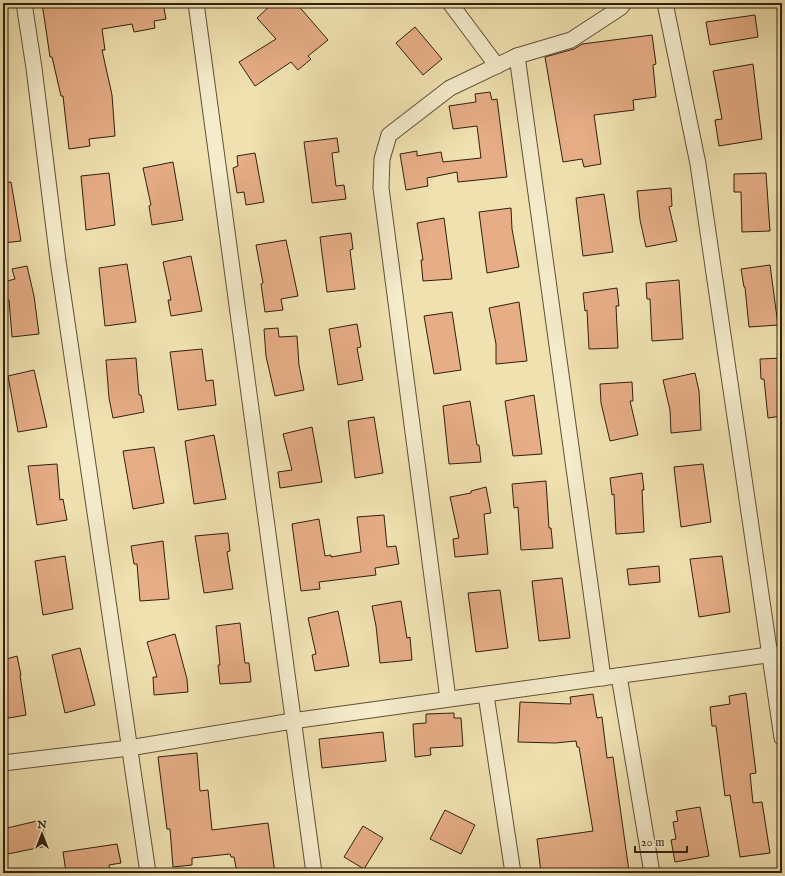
<svg xmlns="http://www.w3.org/2000/svg" width="785" height="876" font-family="'IM FELL English',serif">
<style>
.building{fill:#e6ad86;stroke:#31200d}
.lines{fill:none;stroke-linecap:round;stroke-linejoin:round}
.street-casing{stroke:#615036;stroke-width:17}
.street{stroke:#f5eccc;stroke-width:15}
</style>
<rect width="100%" height="100%" fill="#f0e1b0"/>
<filter id="stains"><feTurbulence type="fractalNoise" baseFrequency=".005" numOctaves="4"/><feColorMatrix values="0 0 0 0 .2 0 0 0 0 .09 0 0 0 0 .02 0 0 0 .5 -.17"/></filter>
<radialGradient id="worn" r=".72"><stop offset=".6" stop-color="#630" stop-opacity="0"/><stop offset="1" stop-color="#630" stop-opacity=".3"/></radialGradient>
<g class="building">
<polygon points="42,3 125,3 125,6 139,3 163,3 166,19 154,21 155,28 134,32 132,24 102,29 105,50 102,50 112,95 115,136 89,139 90,146 69,149 63,96 61,96 52,57 50,57"/>
<polygon points="273,3 296,3 328,40 308,56 311,59 298,70 291,62 255,86 239,62 276,39 257,18"/>
<polygon points="755,15 758,37 710,45 706,22"/>
<polygon points="415,27 442,59 423,75 396,43"/>
<polygon points="652,35 656,64 653,65 656,97 633,100 634,110 594,115 601,164 584,167 582,159 563,162 545,57 574,49 582,44"/>
<polygon points="753,64 762,139 719,146 715,120 722,119 713,71"/>
<polygon points="490,92 492,100 497,99 507,177 458,182 457,172 427,178 428,186 406,190 400,154 417,151 417,156 441,152 443,162 481,158 477,126 453,129 449,106 476,102 475,94"/>
<polygon points="337,138 339,152 332,153 336,186 344,185 346,199 312,203 304,142"/>
<polygon points="255,153 264,202 246,205 244,192 237,193 233,168 238,166 237,156"/>
<polygon points="173,162 183,220 152,225 149,206 151,205 143,168"/>
<polygon points="109,173 115,225 86,230 81,176"/>
<polygon points="766,173 770,231 742,232 741,192 734,192 734,174"/>
<polygon points="11,182 21,241 3,243 3,183"/>
<polygon points="671,188 672,206 669,207 677,241 646,247 640,220 637,191"/>
<polygon points="604,194 613,252 583,256 576,198"/>
<polygon points="511,208 512,229 519,267 487,273 479,212"/>
<polygon points="444,218 452,279 423,281 421,260 423,260 417,223"/>
<polygon points="351,233 353,249 350,250 355,289 327,292 320,237"/>
<polygon points="286,240 298,296 281,299 283,310 265,312 261,284 263,283 256,245"/>
<polygon points="191,256 202,311 171,316 168,300 171,300 163,262"/>
<polygon points="127,264 136,322 105,326 99,268"/>
<polygon points="770,265 778,325 749,327 745,287 744,287 741,269"/>
<polygon points="27,266 34,296 39,334 12,337 9,300 6,300 3,282 15,279 12,269"/>
<polygon points="679,280 683,339 652,341 650,299 647,299 646,283"/>
<polygon points="617,288 619,306 616,306 618,348 589,349 587,310 585,311 583,293"/>
<polygon points="519,302 527,361 496,364 496,344 489,308"/>
<polygon points="452,312 461,370 434,374 424,316"/>
<polygon points="357,324 361,347 357,348 363,380 338,385 329,329"/>
<polygon points="278,328 279,337 297,336 299,365 304,390 275,396 266,356 264,329"/>
<polygon points="202,349 206,381 213,380 216,405 178,410 170,352"/>
<polygon points="136,358 139,395 141,395 144,412 113,418 109,398 106,360"/>
<polygon points="782,358 782,416 768,418 764,379 761,379 760,359"/>
<polygon points="34,370 47,427 18,432 8,376"/>
<polygon points="695,373 699,391 701,430 671,433 670,410 663,380"/>
<polygon points="632,382 633,401 630,401 638,435 610,441 601,403 600,384"/>
<polygon points="534,395 542,454 513,456 505,401"/>
<polygon points="470,401 477,445 479,445 481,462 449,464 443,406"/>
<polygon points="374,417 383,473 355,478 348,421"/>
<polygon points="312,427 322,482 280,488 278,472 292,470 283,434"/>
<polygon points="214,435 226,499 194,504 185,441"/>
<polygon points="154,447 164,503 133,509 123,451"/>
<polygon points="57,464 60,500 63,499 67,520 37,525 28,466"/>
<polygon points="703,464 711,522 681,527 674,467"/>
<polygon points="642,473 644,490 642,490 644,532 616,534 614,494 612,495 610,478"/>
<polygon points="546,481 549,528 551,528 553,548 521,550 518,507 514,508 512,484"/>
<polygon points="486,487 491,513 484,514 488,554 455,557 453,539 459,538 450,497 471,493 471,491"/>
<polygon points="384,515 387,547 396,546 399,564 375,568 376,575 319,582 320,589 301,591 292,524 319,519 325,556 331,555 331,557 361,552 357,517"/>
<polygon points="228,533 230,551 227,552 233,589 204,593 195,536"/>
<polygon points="163,541 169,599 140,601 137,564 134,564 131,546"/>
<polygon points="65,556 73,609 43,615 35,561"/>
<polygon points="722,556 730,612 699,617 690,559"/>
<polygon points="659,566 660,582 629,585 627,569"/>
<polygon points="562,578 570,638 539,641 532,581"/>
<polygon points="500,590 508,648 476,652 468,593"/>
<polygon points="401,601 407,638 410,637 412,660 380,663 376,626 372,606"/>
<polygon points="338,611 349,666 315,671 312,655 316,654 308,618"/>
<polygon points="240,623 245,663 249,663 251,682 220,684 218,665 220,665 216,626"/>
<polygon points="175,634 187,679 188,692 154,695 153,677 157,677 147,642"/>
<polygon points="80,648 95,705 65,713 52,655"/>
<polygon points="17,656 21,675 20,675 26,715 3,719 3,660"/>
<polygon points="746,693 756,773 750,774 753,803 762,802 770,853 740,857 730,795 725,796 716,726 712,726 710,707 730,704 729,696"/>
<polygon points="593,694 597,718 602,717 607,758 613,757 629,871 541,873 537,839 593,831 579,747 577,747 576,741 555,743 518,742 520,702 571,704 570,697"/>
<polygon points="454,713 454,718 461,718 463,746 430,748 431,755 415,757 413,724 426,723 426,714"/>
<polygon points="383,732 386,761 322,768 319,739"/>
<polygon points="197,753 200,791 208,790 212,830 268,823 275,873 237,873 234,857 231,857 230,854 192,858 192,865 173,867 170,829 167,829 158,757"/>
<polygon points="700,807 709,856 675,862 671,840 676,839 673,822 678,821 676,811"/>
<polygon points="445,810 475,825 461,854 430,839"/>
<polygon points="41,820 47,846 3,855 3,829"/>
<polygon points="363,826 383,838 364,869 344,857"/>
<polygon points="117,844 121,863 109,865 110,873 86,873 86,869 66,872 63,852"/>
</g>
<g class="lines">
<g class="street-casing">
<g id="street">
<polyline points="24,3 34,68 58,261 148,873"/>
<polyline points="196,3 314,873"/>
<polyline points="450,3 497,66"/>
<polyline points="665,3 698,164 782,738"/>
<polyline points="517,56 603,678"/>
<polyline points="619,676 652,873"/>
<polyline points="486,695 513,873"/>
<polyline points="448,699 381,188 382,159 389,135 450,88 517,56 571,40 620,8 624,3"/>
<polyline points="3,763 129,748 292,721 782,653"/>
</g>
</g>
<use href="#street" class="street"/>
</g>
<rect width="785" height="876" fill="none" stroke="#f0e1b0" stroke-width="16"/>
<rect x="4" y="4" width="777" height="868" fill="none" stroke="#31200d" stroke-width="2"/>
<rect x="8" y="8" width="769" height="860" fill="none" stroke="#31200d"/>
<g transform="translate(42 834)" stroke="#f5eccc" stroke-width="3" paint-order="stroke">
<path d="M0-3L7 15L0 10L-7 15Z" fill="#31200d"/>
<text y="-6" font-size="11" font-weight="bold" text-anchor="middle" fill="#31200d">N</text>
</g>
<path d="M635 846v6h52v-6" fill="none" stroke="#31200d" stroke-width="2"/>
<text x="641" y="846" font-size="12" fill="#31200d" stroke="#f5eccc" stroke-width="3" paint-order="stroke">20 m</text>
<rect width="100%" height="100%" filter="url(#stains)"/>
<rect width="100%" height="100%" fill="url(#worn)"/>
</svg>
